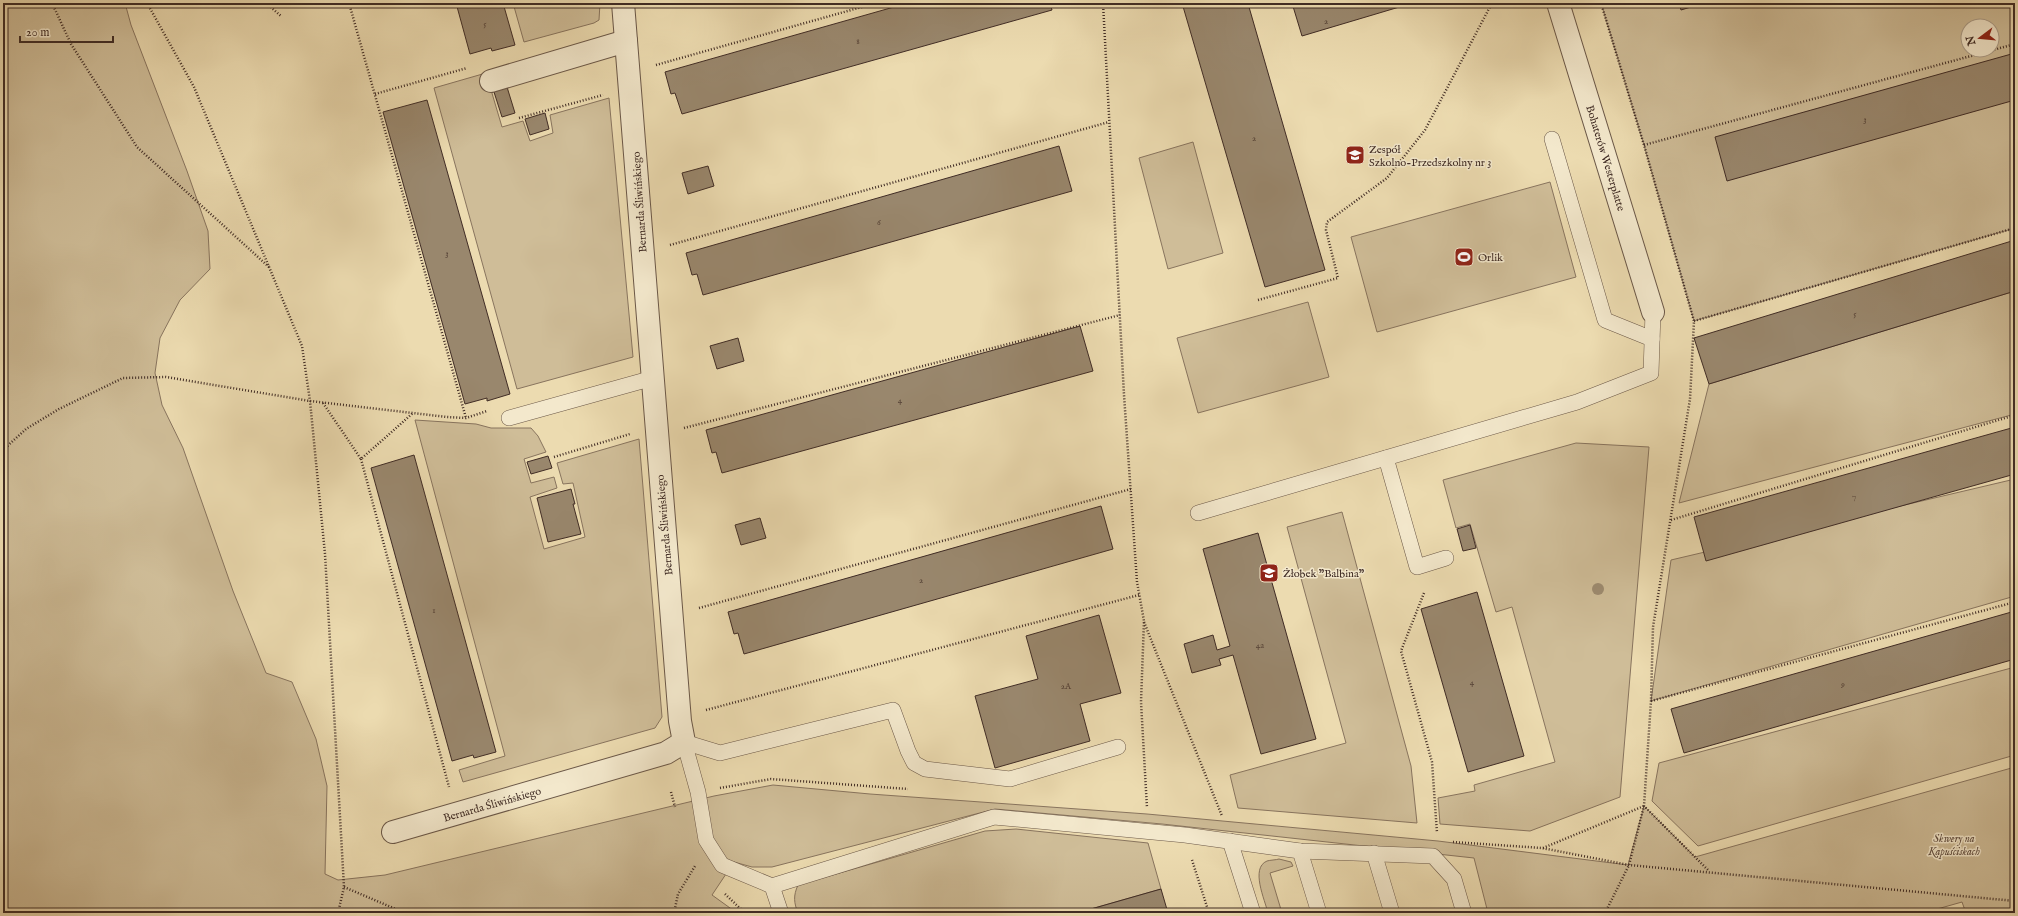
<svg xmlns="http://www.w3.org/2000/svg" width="2018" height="916" font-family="'IM FELL English',serif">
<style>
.green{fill:#cfbd98;stroke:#88745e;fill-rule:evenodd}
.building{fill:#99876d;stroke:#402c25}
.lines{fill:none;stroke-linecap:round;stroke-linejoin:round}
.service-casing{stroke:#6b5848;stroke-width:16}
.minor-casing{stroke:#6b5848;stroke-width:24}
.path{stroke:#402c25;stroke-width:2.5;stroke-dasharray:1 2;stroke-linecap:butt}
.service{stroke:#f3e8cc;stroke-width:15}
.minor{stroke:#f3e8cc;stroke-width:22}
.tree{fill:#9d8b70}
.labels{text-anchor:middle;stroke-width:3;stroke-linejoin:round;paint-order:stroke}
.number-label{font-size:9px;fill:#564337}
.poi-label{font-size:11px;fill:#402c25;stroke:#f3e8cc;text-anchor:start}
.street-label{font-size:11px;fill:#402c25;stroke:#f3e8cc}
.park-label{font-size:11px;font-style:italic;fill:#5d493c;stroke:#f3e8cc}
</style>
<rect width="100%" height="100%" fill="#ecdbb0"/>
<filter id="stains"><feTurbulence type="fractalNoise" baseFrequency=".005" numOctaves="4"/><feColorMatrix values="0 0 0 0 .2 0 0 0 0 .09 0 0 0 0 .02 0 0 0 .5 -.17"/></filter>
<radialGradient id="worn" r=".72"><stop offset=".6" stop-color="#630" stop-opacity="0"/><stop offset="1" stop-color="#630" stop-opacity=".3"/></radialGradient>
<g class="green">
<polygon points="3,3 125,3 131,25 187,171 208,231 210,269 180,300 160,338 155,373 162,405 183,448 233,591 266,673 292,682 316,739 327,786 325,874 338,880 385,875 714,796 773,785 870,794 1147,814 1438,841 1628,865 1644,806 1695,857 2015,767 2015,913 1966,913 1962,902 1923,913 1488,913 1474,858 1162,824 995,809 772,867 752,867 734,862 712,895 737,913 3,913"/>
<polygon points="513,3 600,3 599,20 594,23 524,42"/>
<path d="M1601,3H2015V228L1694,321L1644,145ZM1968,26H1992V50H1968Z"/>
<polygon points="486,73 502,127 523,121 530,141 553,133 550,115 609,98 633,357 517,389 434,88"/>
<polygon points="1193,142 1223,253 1168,269 1139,158"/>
<polygon points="1550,182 1576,277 1377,332 1351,237"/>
<polygon points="2015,291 2015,414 1679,503 1709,384"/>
<polygon points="1308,302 1329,377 1198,413 1177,338"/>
<polygon points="415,420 476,424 491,428 531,428 538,436 546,452 524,459 531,483 554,477 557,488 530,497 544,549 585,537 573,483 563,484 557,463 639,439 662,717 655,728 463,782 459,770 505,756"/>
<polygon points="1576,443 1649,447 1620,797 1530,831 1440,824 1438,798 1475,791 1474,785 1555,762 1512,607 1496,612 1470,524 1456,528 1443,480"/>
<polygon points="2015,479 2015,596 1651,701 1671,560"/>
<polygon points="1342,512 1411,766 1417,823 1238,808 1230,775 1346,743 1287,527"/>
<polygon points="2015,667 2015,755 1698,846 1652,801 1659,763"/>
<path d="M1016,829L1148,843L1161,889L1077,913H798C794,903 793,896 798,885L985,831Z"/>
<path d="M1279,859L1291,862L1293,866L1270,873L1282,913H1268C1265,900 1250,868 1267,861C1270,860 1276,860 1279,859Z"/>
</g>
<g class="building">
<polygon points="456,3 503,3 515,45 492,51 491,48 470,54"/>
<polygon points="908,3 1050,3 1052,10 682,114 675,93 671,94 665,72"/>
<polygon points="1182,3 1262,3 1249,7 1325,270 1265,287"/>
<polygon points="1292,3 1406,3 1406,5 1302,36"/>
<polygon points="1679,3 1704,3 1681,10"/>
<polygon points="2015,53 2015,100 1727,181 1715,137"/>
<polygon points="507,87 515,113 502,117 494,92"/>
<polygon points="427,100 510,394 487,401 487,398 465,404 383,112"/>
<polygon points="545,113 549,129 530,135 525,119"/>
<polygon points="1059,146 1072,191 703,295 697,274 692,275 686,253"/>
<polygon points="708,166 714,186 688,194 682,173"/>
<polygon points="2015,240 2015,291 1709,384 1694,338"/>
<polygon points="1080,326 1093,371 722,473 716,452 712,453 706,430"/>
<polygon points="738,338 744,361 717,369 710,346"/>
<polygon points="2015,427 2015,474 1706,561 1694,517"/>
<polygon points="414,455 496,752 474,758 473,755 452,761 371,468"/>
<polygon points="548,456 552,468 531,474 527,462"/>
<polygon points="571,489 575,504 573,504 581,534 548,542 537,498"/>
<polygon points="1101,506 1113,549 744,654 738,633 734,634 728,612"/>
<polygon points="760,518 766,538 741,545 735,525"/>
<polygon points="1470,525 1476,548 1463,551 1457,529"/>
<polygon points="1258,533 1316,739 1261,754 1233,655 1219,659 1221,665 1192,673 1184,644 1213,635 1217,650 1230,646 1203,549"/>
<polygon points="1477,592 1524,756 1468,772 1421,609"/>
<polygon points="2015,611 2015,659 1684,753 1671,709"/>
<polygon points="1099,615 1121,693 1080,704 1090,741 995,768 975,696 1038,679 1026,636"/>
<polygon points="1161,889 1168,913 1077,913"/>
</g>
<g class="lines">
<g class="service-casing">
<g id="service">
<polyline points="1552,139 1605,320 1652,339"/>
<polyline points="509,418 653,378"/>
<polyline points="1386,458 1417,567 1446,558"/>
<polyline points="1198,513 1577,402 1651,373 1653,312"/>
<polyline points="684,742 698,792 706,840 722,865 772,886 994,817 1185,835 1300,851 1433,856 1454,879 1464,913"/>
<polyline points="684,742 720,753 893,710 908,751 914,763 925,769 1010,779 1118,747"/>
<polyline points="1230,841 1253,913"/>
<polyline points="1300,851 1319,913"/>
<polyline points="1374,853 1392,913"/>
<polyline points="772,886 781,913"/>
</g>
</g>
<g class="minor-casing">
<g id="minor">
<polyline points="1558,3 1653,312"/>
<polyline points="491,81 626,41"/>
<polyline points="393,832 666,753 684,742 680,721 623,3"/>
</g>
</g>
<g class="path">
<polyline points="52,3 71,44 137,147 269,267"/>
<polyline points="147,3 194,87 302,346 310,401 325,554 344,887 338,913"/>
<polyline points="266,3 281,16"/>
<polyline points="349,3 466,418"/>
<polyline points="1103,3 1124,395 1137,582 1144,621 1141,702 1147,808"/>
<polyline points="1601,3 1644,145 1694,321 1690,399 1653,627 1651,701 1644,806 1709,871"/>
<polyline points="656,65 876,3"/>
<polyline points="375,94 467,68"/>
<polyline points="519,118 603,95"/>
<polyline points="1644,145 2015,44"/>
<polyline points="670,245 1109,122"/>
<polyline points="1258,300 1338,278 1326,230 1327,222 1387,178 1425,130 1492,3"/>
<polyline points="1694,321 2015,228"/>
<polyline points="323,403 361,459 413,413"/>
<polyline points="684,428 1120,315"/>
<polyline points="3,450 26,429 59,409 123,378 166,377 310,401 447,417 466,418 487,411"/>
<polyline points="554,457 630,434"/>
<polyline points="361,459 449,787"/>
<polyline points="1671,520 2015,415"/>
<polyline points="1424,593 1401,651 1432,762 1437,833"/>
<polyline points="699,608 1131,489"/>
<polyline points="1144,622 1222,816"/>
<polyline points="1651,701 2015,602"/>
<polyline points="706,710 1139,595"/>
<polyline points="720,788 771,779 908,789"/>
<polyline points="671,792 675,807"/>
<polyline points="1453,842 1542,848 1629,865 2015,901"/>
<polyline points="1543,848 1644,806"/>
<polyline points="1192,860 1209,913"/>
<polyline points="344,887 405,913"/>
<polyline points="725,894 745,913"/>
<polyline points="674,913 678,894 695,866"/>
<polyline points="1605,913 1629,865 1644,806"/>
</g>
<use href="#service" class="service"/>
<use href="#minor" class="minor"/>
</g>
<circle class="tree" cx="1598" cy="589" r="6"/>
<defs>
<g id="school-square" transform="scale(1)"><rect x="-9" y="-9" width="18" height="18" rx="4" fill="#8f2418" stroke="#f3e8cc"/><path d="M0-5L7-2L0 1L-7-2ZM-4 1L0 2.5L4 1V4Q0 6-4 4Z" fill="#fff"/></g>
<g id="stadium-square" transform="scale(1)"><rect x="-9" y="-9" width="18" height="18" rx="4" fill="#8f2418" stroke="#f3e8cc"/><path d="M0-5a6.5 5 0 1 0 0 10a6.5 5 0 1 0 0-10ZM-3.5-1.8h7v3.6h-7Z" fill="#fff"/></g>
</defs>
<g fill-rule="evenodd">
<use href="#school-square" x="1355" y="155"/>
<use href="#stadium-square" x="1464" y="257"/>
<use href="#school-square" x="1269" y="573"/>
</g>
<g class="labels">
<g class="number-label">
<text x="1326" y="24">2</text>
<text x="485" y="27">5</text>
<text x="858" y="44">8</text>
<text x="1865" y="122">3</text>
<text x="1254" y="141">2</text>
<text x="879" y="225">6</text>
<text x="447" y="256">3</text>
<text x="1855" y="317">5</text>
<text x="900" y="403">4</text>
<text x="1854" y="499">7</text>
<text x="921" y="583">2</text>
<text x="434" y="613">1</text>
<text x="1260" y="648">4a</text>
<text x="1472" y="685">4</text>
<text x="1843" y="687">9</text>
<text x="1066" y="689">2A</text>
</g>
<g class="poi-label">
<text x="1369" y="153">Zespół<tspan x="1369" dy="13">Szkolno-Przedszkolny nr 3</tspan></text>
<text x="1478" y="261">Orlik</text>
<text x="1283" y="577">Żłobek "Balbina"</text>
</g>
<g class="street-label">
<text transform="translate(1606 158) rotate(73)" y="4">Bohaterów Westerplatte</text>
<text transform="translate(639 202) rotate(-94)" y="4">Bernarda Śliwińskiego</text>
<text transform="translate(664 525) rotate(-95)" y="4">Bernarda Śliwińskiego</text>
<text transform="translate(492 804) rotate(-16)" y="4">Bernarda Śliwińskiego</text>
</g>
<g class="park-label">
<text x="1954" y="842">Skwery na<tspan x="1954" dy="13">Kapuściskach</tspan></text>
</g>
</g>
<rect width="2018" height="916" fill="none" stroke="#ecdbb0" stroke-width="16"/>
<rect x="4" y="4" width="2010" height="908" fill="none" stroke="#402c25" stroke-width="2"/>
<rect x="8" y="8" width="2002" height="900" fill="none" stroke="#402c25"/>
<g transform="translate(1980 38) rotate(254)"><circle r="19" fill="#f3e8cc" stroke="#ab9d89"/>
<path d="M0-3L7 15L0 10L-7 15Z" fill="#8f2418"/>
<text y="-6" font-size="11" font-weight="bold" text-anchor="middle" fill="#402c25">N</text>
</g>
<path d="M20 36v6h93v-6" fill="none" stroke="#402c25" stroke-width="2"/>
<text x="26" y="36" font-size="12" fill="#402c25" stroke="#f3e8cc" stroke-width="3" paint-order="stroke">20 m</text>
<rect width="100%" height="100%" filter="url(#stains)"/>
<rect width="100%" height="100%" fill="url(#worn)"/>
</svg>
